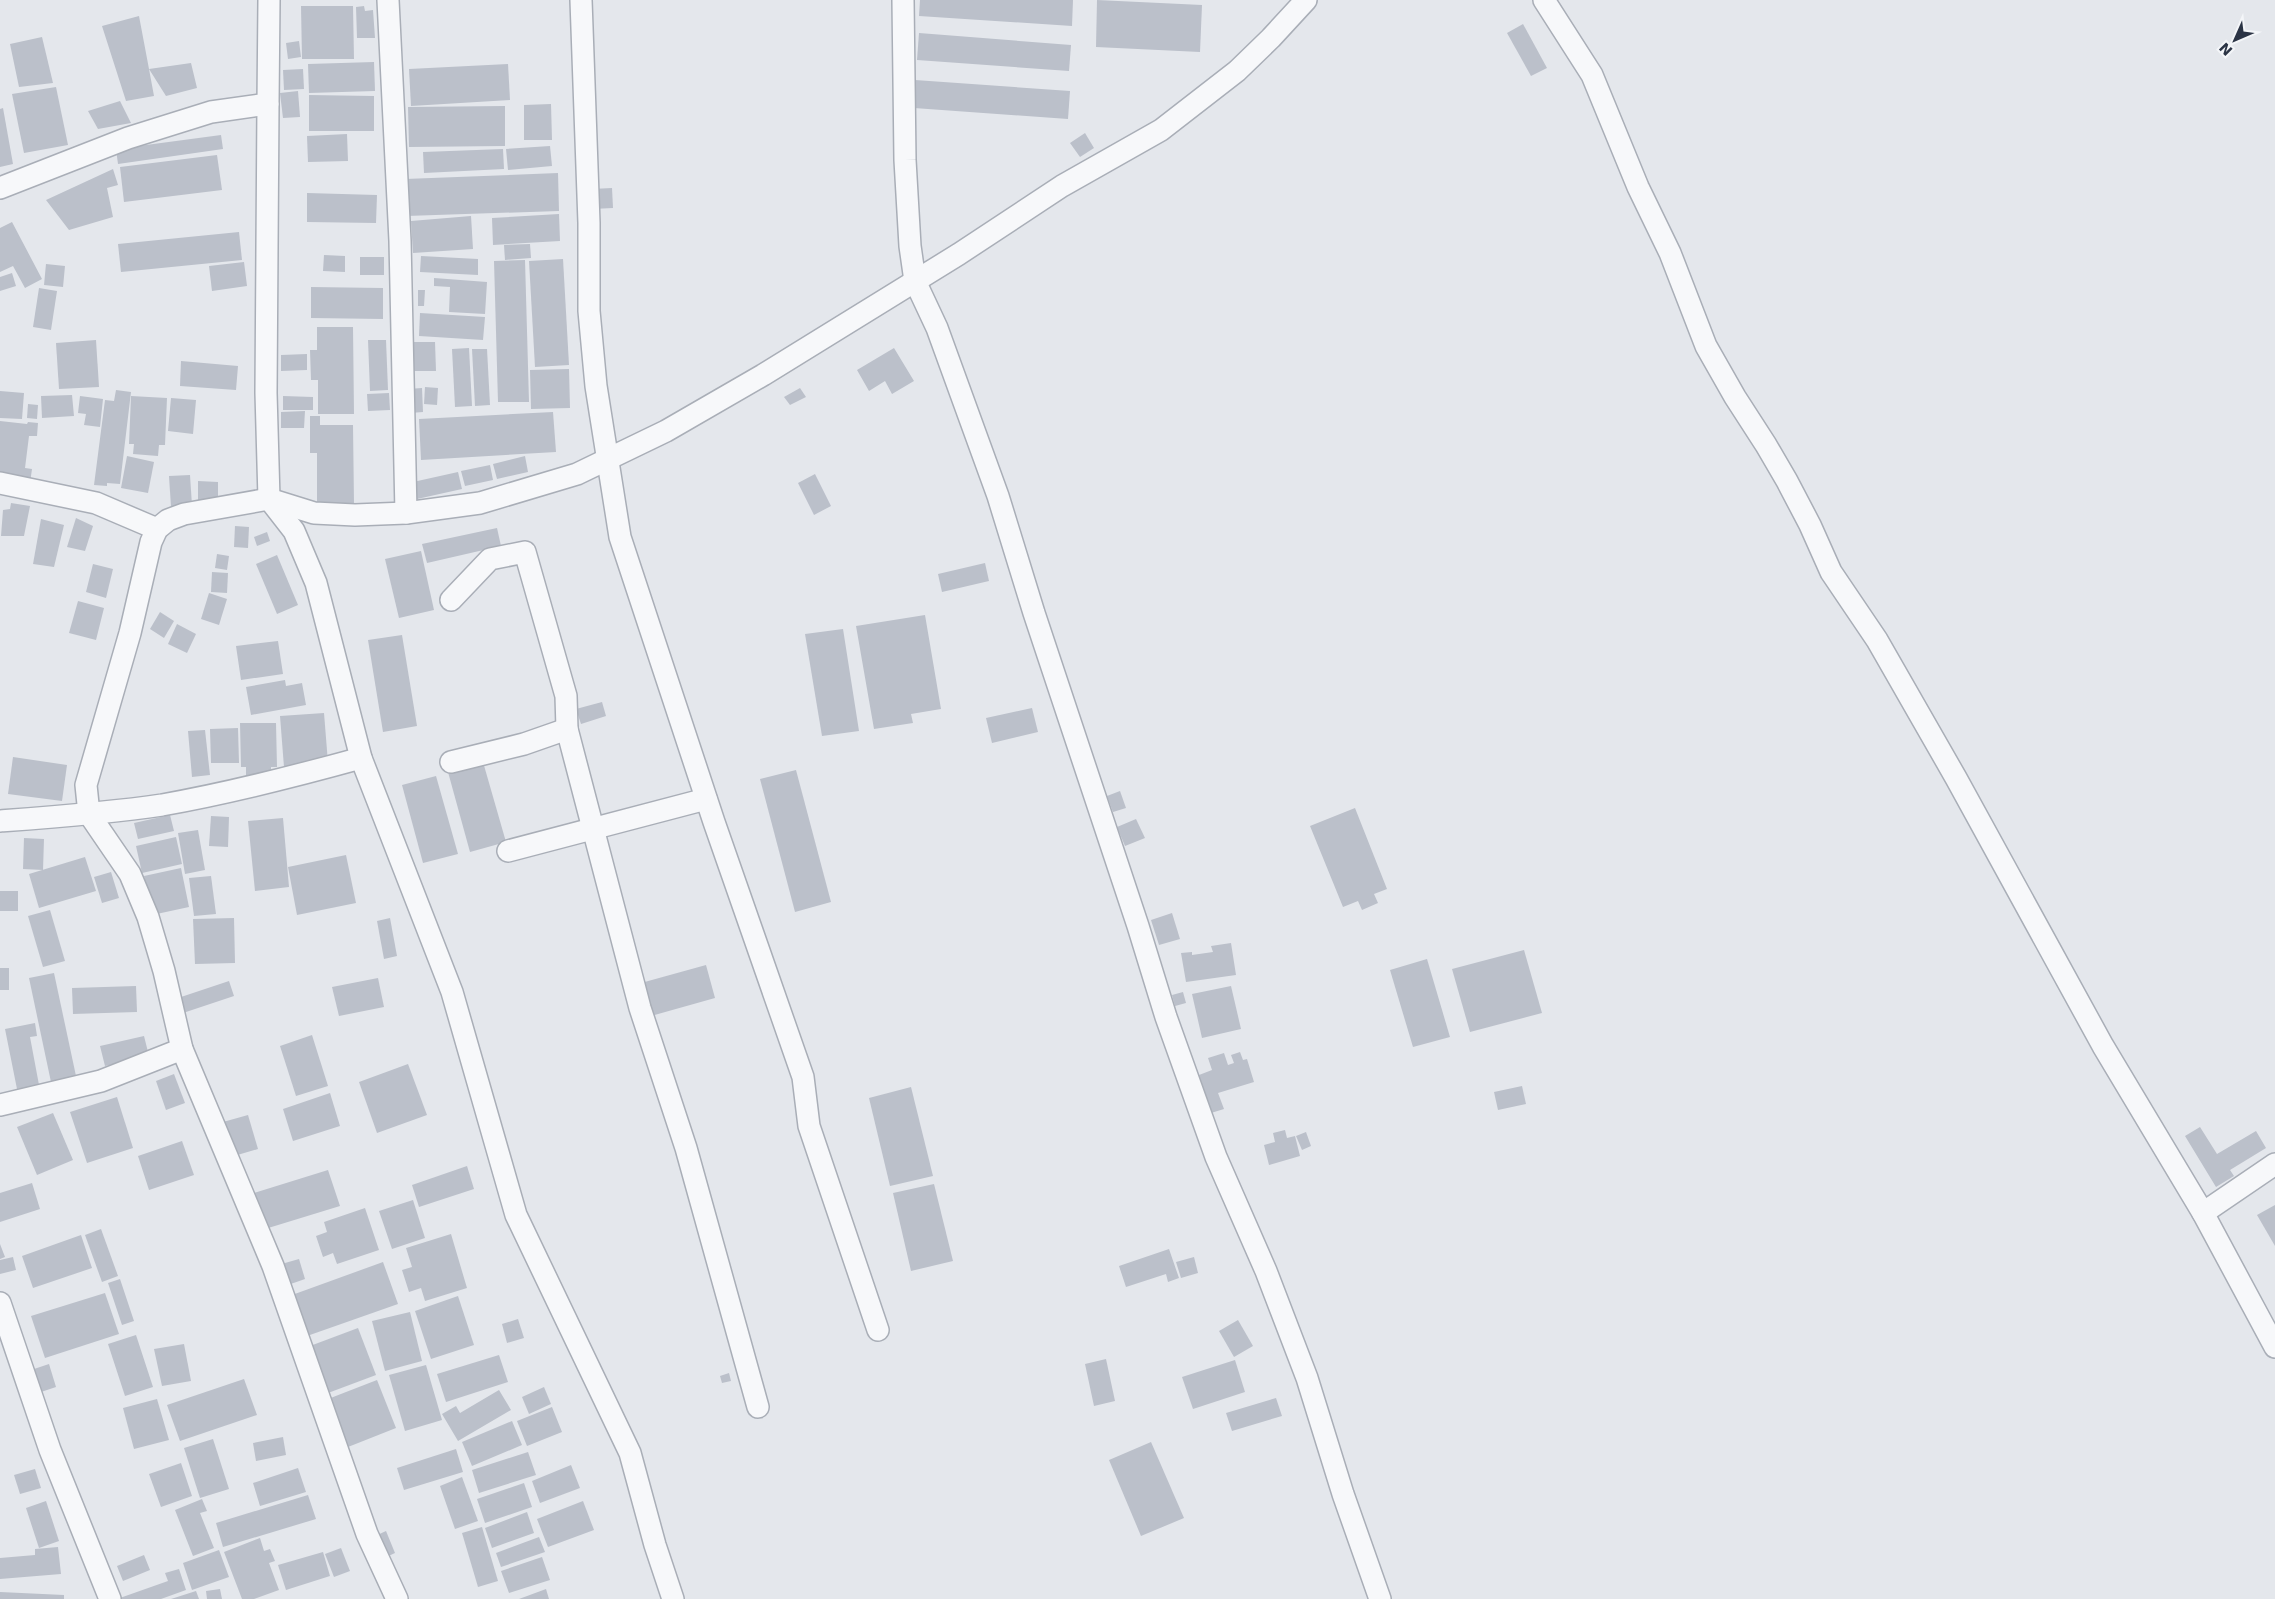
<svg xmlns="http://www.w3.org/2000/svg" width="2275" height="1599" font-family="'DejaVu Sans',sans-serif">
<style>
.building{fill:#bbc0ca}
.lines{fill:none;stroke-linecap:round;stroke-linejoin:round}
.minor-casing{stroke:#a9aeb7;stroke-width:24}
.minor{stroke:#f7f8fa;stroke-width:21}
</style>
<rect width="100%" height="100%" fill="#e4e7ec"/>
<g class="building">
<polygon points="920,0 1073,0 1072,26 919,16"/>
<polygon points="1097,0 1202,5 1200,52 1096,47"/>
<polygon points="301,6 353,6 354,59 302,59"/>
<polygon points="364,6 365,11 373,10 375,38 357,38 356,7"/>
<polygon points="139,16 149,69 191,63 197,88 166,96 149,69 154,96 126,101 102,26"/>
<polygon points="1523,24 1547,68 1531,76 1507,33"/>
<polygon points="919,33 1071,45 1069,71 917,60"/>
<polygon points="42,37 53,83 19,87 10,44"/>
<polygon points="299,41 301,57 288,59 286,43"/>
<polygon points="374,62 375,91 309,93 308,64"/>
<polygon points="508,64 510,100 411,106 409,69"/>
<polygon points="303,69 304,89 284,90 283,70"/>
<polygon points="915,80 1070,91 1068,119 914,108"/>
<polygon points="56,87 68,145 24,153 12,94"/>
<polygon points="298,91 300,117 283,118 280,93"/>
<polygon points="309,95 374,96 374,131 309,131"/>
<polygon points="120,101 131,123 98,129 88,111"/>
<polygon points="551,104 552,140 524,140 524,105"/>
<polygon points="505,106 505,146 409,147 408,107"/>
<polygon points="3,108 13,164 0,167 0,109"/>
<polygon points="1085,133 1094,148 1080,157 1070,143"/>
<polygon points="347,134 348,161 308,162 307,136"/>
<polygon points="221,135 223,149 118,164 116,149"/>
<polygon points="550,146 552,166 508,170 506,149"/>
<polygon points="503,149 504,169 424,173 423,152"/>
<polygon points="217,155 222,190 124,202 120,167"/>
<polygon points="113,169 118,185 107,188 113,217 69,230 46,200"/>
<polygon points="558,173 559,211 406,216 405,179"/>
<polygon points="612,188 613,208 593,209 592,189"/>
<polygon points="307,193 377,195 376,223 307,222"/>
<polygon points="559,214 560,241 493,245 492,218"/>
<polygon points="471,216 473,249 413,253 411,221"/>
<polygon points="12,222 42,279 25,288 13,266 0,272 0,228"/>
<polygon points="239,232 242,260 121,272 118,244"/>
<polygon points="530,244 531,258 505,260 504,245"/>
<polygon points="324,255 345,256 345,272 323,271"/>
<polygon points="421,256 478,259 478,275 420,272"/>
<rect x="360" y="257" width="24" height="18"/>
<polygon points="563,259 569,365 535,367 529,261"/>
<polygon points="525,260 529,402 498,402 494,261"/>
<polygon points="244,262 247,286 212,291 209,266"/>
<polygon points="46,264 65,266 63,287 44,285"/>
<polygon points="12,273 16,286 0,291 0,277"/>
<polygon points="434,278 487,282 485,314 449,312 450,287 434,286"/>
<polygon points="311,287 383,288 383,319 311,318"/>
<polygon points="39,288 57,291 51,330 33,327"/>
<polygon points="418,290 425,290 424,306 418,306"/>
<polygon points="420,313 485,317 483,340 419,336"/>
<polygon points="317,327 353,327 354,414 318,414 318,380 311,380 310,350 317,350"/>
<polygon points="96,340 99,387 59,389 56,343"/>
<polygon points="368,340 386,340 388,390 370,391"/>
<polygon points="409,342 435,342 436,371 410,371"/>
<polygon points="469,348 472,406 455,407 452,349"/>
<polygon points="894,348 914,381 892,394 885,381 869,391 857,370"/>
<polygon points="472,349 487,349 490,405 475,406"/>
<polygon points="307,354 307,370 281,371 281,355"/>
<polygon points="181,361 238,366 236,390 180,386"/>
<polygon points="569,369 570,408 531,409 530,370"/>
<polygon points="425,387 438,388 437,405 424,404"/>
<polygon points="422,388 423,412 410,413 408,389"/>
<polygon points="800,388 806,397 790,405 784,397"/>
<polygon points="116,390 131,392 120,484 107,483 107,486 94,485 105,400 114,401"/>
<polygon points="0,391 24,393 22,419 0,418"/>
<polygon points="389,393 390,410 368,411 367,394"/>
<polygon points="72,395 74,416 42,418 41,396"/>
<polygon points="80,396 103,399 100,427 84,425 86,414 78,413"/>
<polygon points="131,396 167,398 165,445 159,445 158,456 133,454 134,444 129,444"/>
<polygon points="283,396 313,397 313,410 283,410"/>
<polygon points="171,398 196,400 193,434 168,431"/>
<polygon points="28,404 38,405 37,419 27,418"/>
<polygon points="305,411 304,428 281,428 281,412"/>
<polygon points="553,412 556,452 421,460 419,419"/>
<polygon points="310,416 320,416 320,425 353,425 354,504 317,504 317,453 310,453"/>
<polygon points="0,421 27,424 28,422 38,423 37,436 29,436 25,468 32,469 30,483 0,479"/>
<polygon points="127,456 154,462 148,493 121,488"/>
<polygon points="525,456 528,472 497,479 493,464"/>
<polygon points="490,465 493,480 465,486 461,471"/>
<polygon points="458,472 462,489 417,499 413,482"/>
<polygon points="815,474 831,506 814,515 798,483"/>
<polygon points="190,475 192,506 171,507 169,476"/>
<polygon points="198,481 218,482 218,500 198,500"/>
<polygon points="11,503 30,506 24,536 1,536 3,510 10,509"/>
<polygon points="76,518 93,526 85,551 67,547"/>
<polygon points="41,519 64,525 54,567 33,564"/>
<polygon points="235,526 249,527 248,548 234,547"/>
<polygon points="497,528 501,546 427,563 422,544"/>
<polygon points="267,532 270,541 257,546 254,537"/>
<polygon points="421,551 434,610 399,618 385,559"/>
<polygon points="217,554 229,556 227,570 215,568"/>
<polygon points="277,555 298,605 277,614 256,564"/>
<polygon points="985,563 989,581 942,592 938,574"/>
<polygon points="93,564 113,569 106,598 86,592"/>
<polygon points="212,572 228,573 227,593 211,592"/>
<polygon points="209,593 227,599 219,625 201,619"/>
<polygon points="78,601 104,608 96,640 69,633"/>
<polygon points="160,612 174,621 164,638 150,629"/>
<polygon points="925,615 941,709 911,714 913,723 874,729 856,626"/>
<polygon points="177,624 196,634 187,653 168,644"/>
<polygon points="843,629 859,731 822,736 805,634"/>
<polygon points="402,635 417,726 383,732 368,640"/>
<polygon points="278,641 283,674 241,680 236,646"/>
<polygon points="285,680 286,686 302,683 306,705 251,715 246,687"/>
<polygon points="602,702 606,716 581,724 576,709"/>
<polygon points="1032,708 1038,732 992,743 986,718"/>
<polygon points="324,713 328,763 284,767 280,716"/>
<polygon points="240,723 276,723 277,767 271,767 271,774 246,775 246,767 241,767"/>
<polygon points="238,728 239,763 211,763 210,729"/>
<polygon points="205,730 210,775 192,777 188,731"/>
<polygon points="13,757 67,765 62,801 8,794"/>
<polygon points="483,762 506,842 470,852 448,772"/>
<polygon points="796,770 831,902 795,912 760,779"/>
<polygon points="436,776 458,854 423,863 402,785"/>
<polygon points="1120,791 1126,808 1113,812 1107,796"/>
<polygon points="1355,808 1387,889 1374,894 1378,903 1362,910 1358,901 1343,907 1310,826"/>
<polygon points="170,815 174,831 138,839 134,823"/>
<polygon points="211,816 229,817 228,847 209,846"/>
<polygon points="283,818 289,887 255,891 248,821"/>
<polygon points="1136,819 1145,838 1125,846 1117,827"/>
<polygon points="198,830 205,870 185,874 178,833"/>
<polygon points="176,837 182,864 142,873 136,846"/>
<polygon points="24,838 44,839 43,870 23,869"/>
<polygon points="346,855 356,903 297,915 288,867"/>
<polygon points="85,857 96,891 39,908 29,874"/>
<polygon points="181,868 189,907 152,915 144,876"/>
<polygon points="111,872 119,898 102,903 94,877"/>
<polygon points="211,876 216,914 194,916 189,878"/>
<rect x="0" y="891" width="18" height="20"/>
<polygon points="50,910 65,961 43,967 28,916"/>
<polygon points="1172,913 1180,939 1159,945 1151,920"/>
<polygon points="234,918 235,963 195,964 193,919"/>
<polygon points="390,918 397,956 384,959 377,921"/>
<polygon points="1231,943 1236,975 1186,982 1181,953 1192,952 1192,955 1213,952 1211,946"/>
<polygon points="1524,950 1542,1013 1470,1032 1452,969"/>
<polygon points="1427,959 1450,1037 1413,1047 1390,970"/>
<polygon points="706,965 715,998 651,1016 641,983"/>
<rect x="0" y="968" width="9" height="22"/>
<polygon points="54,973 76,1076 51,1082 29,978"/>
<polygon points="378,978 384,1007 339,1016 332,987"/>
<polygon points="229,981 234,996 183,1013 178,998"/>
<polygon points="136,986 137,1012 73,1014 72,988"/>
<polygon points="1231,986 1241,1029 1202,1038 1192,994"/>
<polygon points="1183,992 1186,1003 1175,1006 1172,995"/>
<polygon points="35,1023 37,1036 30,1037 39,1085 17,1089 5,1029"/>
<polygon points="312,1035 328,1086 296,1096 280,1046"/>
<polygon points="144,1036 149,1056 105,1066 100,1046"/>
<polygon points="1240,1052 1243,1060 1247,1059 1254,1082 1218,1093 1224,1109 1211,1113 1199,1075 1212,1070 1208,1058 1224,1053 1228,1065 1234,1063 1231,1055"/>
<polygon points="408,1064 427,1115 377,1133 359,1082"/>
<polygon points="174,1074 185,1103 166,1110 156,1081"/>
<polygon points="1522,1086 1526,1104 1498,1110 1494,1092"/>
<polygon points="911,1087 933,1176 890,1186 869,1098"/>
<polygon points="330,1093 340,1126 293,1141 283,1109"/>
<polygon points="117,1097 133,1148 87,1163 70,1112"/>
<polygon points="53,1113 73,1160 37,1175 17,1127"/>
<polygon points="248,1115 258,1149 234,1156 223,1122"/>
<polygon points="2200,1127 2217,1154 2256,1131 2266,1148 2230,1170 2234,1176 2216,1187 2185,1136"/>
<polygon points="1285,1130 1287,1138 1295,1136 1300,1156 1269,1165 1264,1145 1275,1142 1273,1133"/>
<polygon points="1306,1132 1311,1146 1302,1150 1296,1136"/>
<polygon points="182,1141 194,1175 149,1190 138,1156"/>
<polygon points="467,1166 474,1189 419,1207 412,1185"/>
<polygon points="328,1170 340,1206 265,1229 254,1193"/>
<polygon points="32,1183 40,1209 0,1222 0,1193"/>
<polygon points="934,1184 953,1261 911,1271 893,1193"/>
<polygon points="413,1200 425,1238 392,1249 379,1211"/>
<polygon points="2275,1205 2275,1246 2257,1215"/>
<polygon points="365,1208 379,1250 337,1264 333,1253 323,1257 316,1236 327,1232 324,1222"/>
<polygon points="101,1229 118,1276 102,1282 85,1235"/>
<polygon points="451,1234 467,1288 425,1301 421,1288 409,1292 402,1270 412,1267 406,1248"/>
<polygon points="81,1235 92,1268 33,1288 22,1256"/>
<polygon points="0,1244 5,1257 0,1259"/>
<polygon points="1169,1249 1179,1278 1168,1282 1166,1274 1126,1287 1119,1266"/>
<polygon points="13,1257 16,1270 0,1274 0,1260"/>
<polygon points="1194,1257 1198,1273 1181,1278 1176,1262"/>
<polygon points="299,1259 305,1279 285,1286 278,1265"/>
<polygon points="383,1262 398,1304 307,1336 292,1295"/>
<polygon points="120,1279 134,1321 122,1325 108,1283"/>
<polygon points="105,1293 119,1334 45,1358 31,1316"/>
<polygon points="458,1296 474,1345 431,1359 415,1311"/>
<polygon points="410,1312 422,1361 385,1371 372,1321"/>
<polygon points="518,1319 524,1338 507,1343 502,1324"/>
<polygon points="1238,1320 1253,1346 1234,1357 1219,1331"/>
<polygon points="358,1328 376,1375 328,1393 310,1346"/>
<polygon points="136,1335 153,1387 125,1396 108,1344"/>
<polygon points="184,1344 191,1381 162,1386 154,1349"/>
<polygon points="499,1355 508,1382 446,1402 437,1374"/>
<polygon points="1106,1359 1115,1401 1094,1406 1085,1364"/>
<polygon points="1235,1360 1245,1392 1193,1409 1182,1377"/>
<polygon points="49,1364 56,1387 38,1393 31,1370"/>
<polygon points="426,1365 442,1420 405,1431 389,1375"/>
<polygon points="729,1373 731,1381 722,1383 720,1376"/>
<polygon points="244,1379 257,1415 180,1441 167,1405"/>
<polygon points="377,1380 396,1428 348,1447 328,1399"/>
<polygon points="544,1387 551,1404 529,1414 522,1397"/>
<polygon points="499,1390 511,1410 458,1441 442,1414 456,1406 460,1413"/>
<polygon points="1276,1398 1282,1416 1232,1431 1226,1413"/>
<polygon points="157,1399 169,1440 134,1449 123,1408"/>
<polygon points="552,1407 562,1432 527,1446 517,1421"/>
<polygon points="512,1421 522,1445 472,1466 462,1442"/>
<polygon points="283,1437 286,1455 256,1461 253,1443"/>
<polygon points="213,1439 229,1489 200,1498 184,1448"/>
<polygon points="1151,1442 1184,1518 1141,1536 1109,1460"/>
<polygon points="456,1449 463,1472 404,1490 397,1468"/>
<polygon points="528,1452 536,1475 479,1493 472,1470"/>
<polygon points="181,1463 192,1496 161,1507 149,1474"/>
<polygon points="571,1465 580,1488 540,1503 532,1481"/>
<polygon points="298,1468 306,1492 260,1506 253,1483"/>
<polygon points="35,1469 41,1488 20,1494 14,1475"/>
<polygon points="462,1477 478,1521 455,1529 440,1486"/>
<polygon points="524,1483 532,1507 485,1523 477,1499"/>
<polygon points="308,1495 316,1519 223,1547 216,1523"/>
<polygon points="202,1499 207,1511 200,1513 214,1548 193,1556 175,1510"/>
<polygon points="46,1501 59,1541 39,1548 26,1508"/>
<polygon points="583,1501 594,1530 548,1547 537,1519"/>
<polygon points="527,1512 534,1533 492,1548 485,1528"/>
<polygon points="482,1527 498,1581 478,1587 462,1533"/>
<polygon points="386,1531 395,1553 382,1559 373,1537"/>
<polygon points="539,1537 545,1552 501,1567 496,1553"/>
<polygon points="260,1538 264,1551 270,1549 275,1561 269,1563 279,1590 254,1599 242,1599 224,1552"/>
<polygon points="58,1547 61,1574 0,1579 0,1558 35,1555 35,1549"/>
<polygon points="341,1548 350,1571 334,1577 325,1554"/>
<polygon points="219,1550 229,1577 192,1590 183,1563"/>
<polygon points="323,1552 330,1576 286,1590 278,1565"/>
<polygon points="144,1555 150,1570 123,1581 117,1566"/>
<polygon points="542,1557 550,1580 509,1593 501,1571"/>
<polygon points="179,1569 186,1590 161,1599 117,1599 168,1581 165,1573"/>
<polygon points="220,1589 222,1599 207,1599 206,1591"/>
<polygon points="546,1589 549,1599 519,1599"/>
<polygon points="196,1591 199,1599 171,1599"/>
<polygon points="0,1592 64,1595 64,1599 0,1599"/>
</g>
<g class="lines">
<g class="minor-casing">
<g id="minor">
<polyline points="388,0 400,241 406,513"/>
<polyline points="581,0 589,223 589,311 596,386 620,537 714,822 803,1077 809,1126 878,1330"/>
<polyline points="903,0 905,160 910,246 915,281 937,328 998,496 1034,613 1138,926 1166,1017 1216,1157 1266,1271 1307,1378 1343,1494 1380,1599"/>
<polyline points="1544,0 1592,75 1638,187 1670,253 1706,346 1735,397 1766,445 1787,481 1810,525 1831,572 1877,640 1956,778 2103,1046 2203,1213 2275,1347"/>
<polyline points="268,104 266,393 269,499 294,531 316,583 361,758 452,992 516,1215 630,1453 655,1545 673,1599"/>
<polyline points="0,188 128,138 211,112 268,104 269,0"/>
<polyline points="0,483 96,503 157,529"/>
<polyline points="451,600 490,559 525,552 566,696 567,729 640,1008 686,1148 758,1407"/>
<polyline points="451,762 524,744 567,729"/>
<path d="M0,821C54,817 109,813 162,805C230,793 296,776 361,758"/>
<polyline points="508,851 706,799"/>
<polyline points="0,1105 101,1081 182,1049"/>
<polyline points="2203,1213 2275,1164"/>
<polyline points="0,1303 50,1450 110,1599"/>
<polyline points="397,1599 367,1534 273,1266 182,1049 164,971 148,917 130,874 89,814 86,785 130,633 151,542 157,529 168,520 184,514 269,499 314,513 355,515 406,513 480,503 577,474 666,431 763,375 959,254 1062,186 1161,130 1237,71 1271,38 1306,0"/>
</g>
</g>
<use href="#minor" class="minor"/>
</g>
<g transform="translate(2235 40) rotate(225)" stroke="#f4f6f9" stroke-width="4" paint-order="stroke">
<path d="M0-4L9 19L0 12L-9 19Z" fill="#2b3445"/>
<text y="-8" font-size="14" font-weight="bold" text-anchor="middle" fill="#2b3445">N</text>
</g>
</svg>
